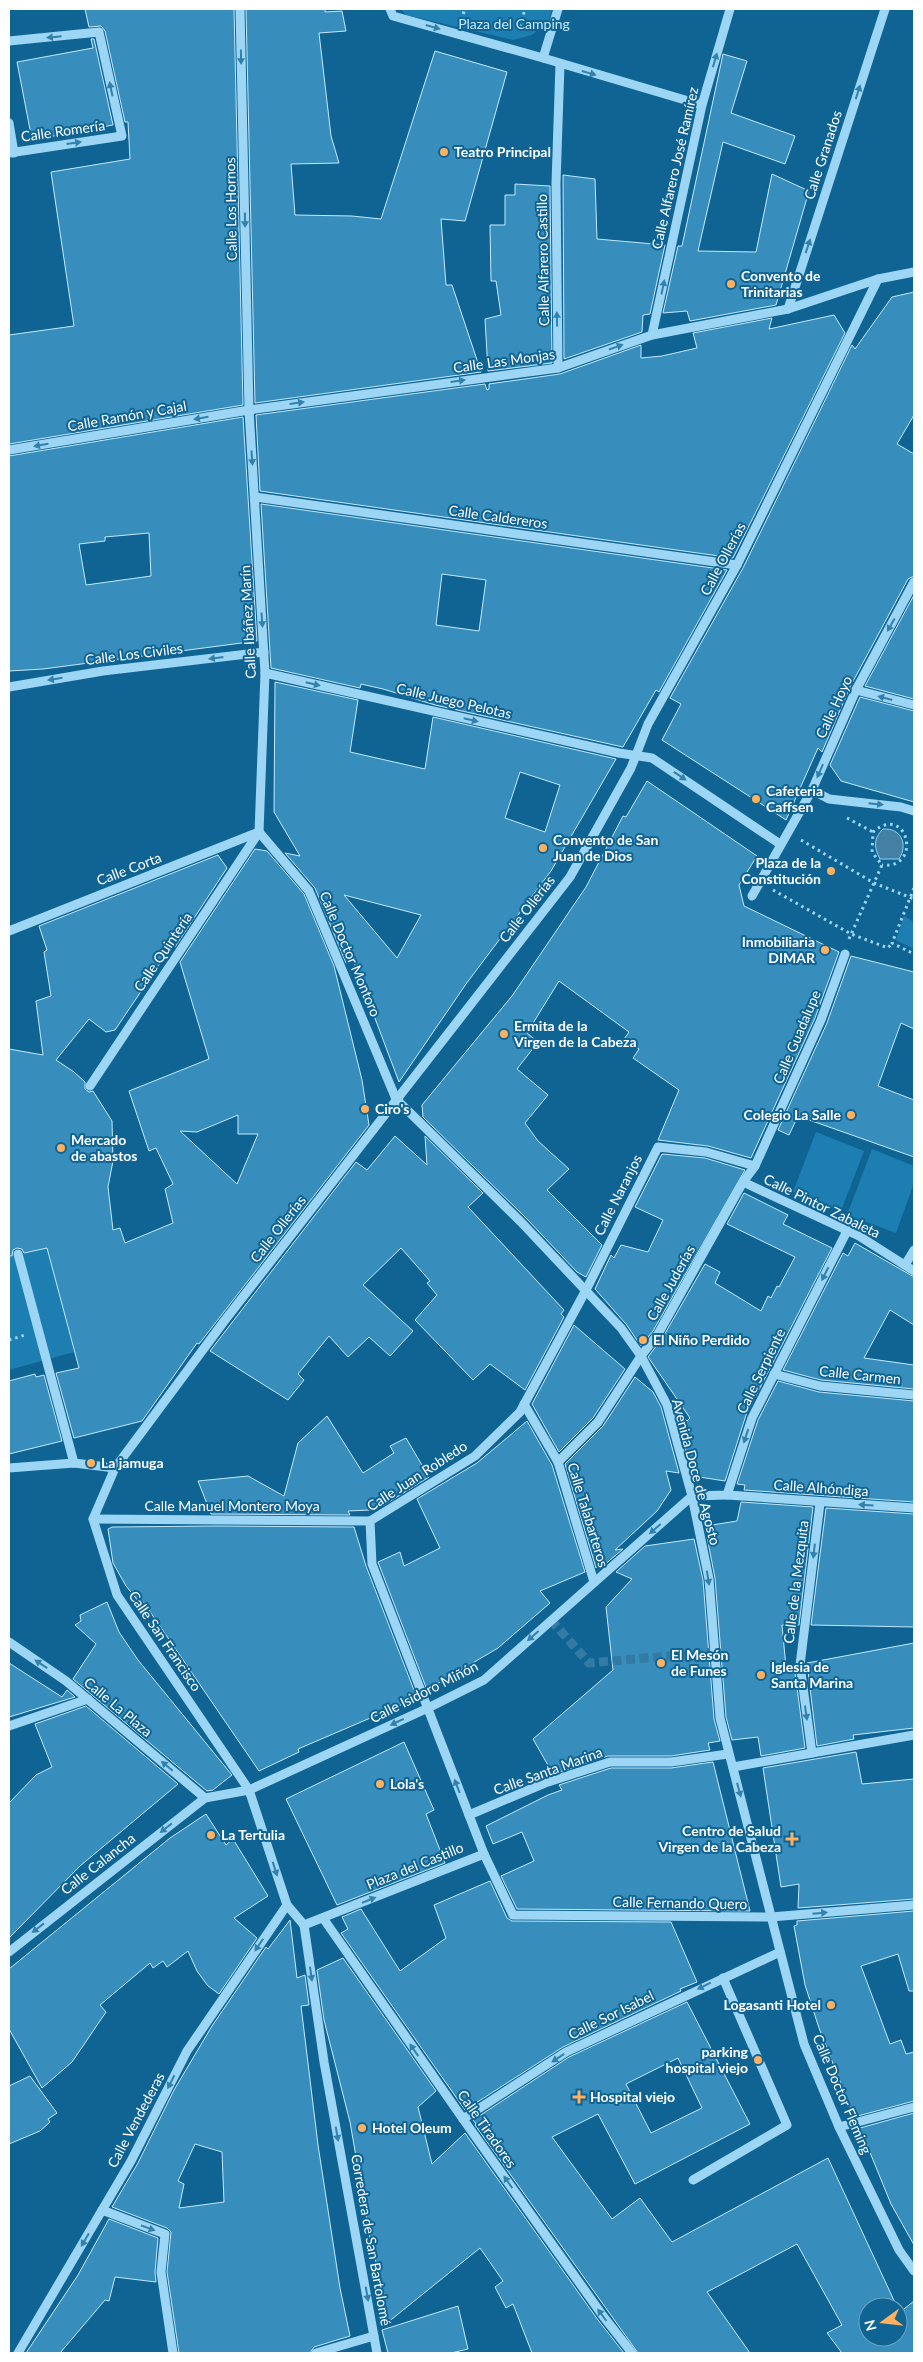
<svg xmlns="http://www.w3.org/2000/svg" width="923" height="2362" font-family="Lato,sans-serif">
<style>
.green{fill:#1d7eb2}
.water{fill:#4380a2;stroke:#8ed4f8}
.building{fill:#378ebd;stroke:#c4eafe;fill-rule:evenodd}
.lines{fill:none;stroke-linecap:round;stroke-linejoin:round}
.minor-tunnel{stroke:#337ba4;stroke-width:9;stroke-dasharray:9 4.5;stroke-linecap:butt}
.path{stroke:#9cd6f4;stroke-width:3;stroke-dasharray:2.5 4;stroke-linecap:butt}
.minor{stroke:#9cd6f4;stroke-width:9}
.oneway{fill:#3280ac}
.poi-dot{fill:#ffb15f;stroke:#0f6494;stroke-width:2}
.labels{text-anchor:middle;stroke-width:4;stroke-linejoin:round;paint-order:stroke}
.park-label{font-size:14px;fill:#c4eafe;stroke:#0f6494}
.street-label{font-size:14px;fill:#fff;stroke:#0f6494}
.poi-label{font-size:14px;font-weight:bold;fill:#fff;stroke:#0f6494;text-anchor:start}
</style>
<rect width="100%" height="100%" fill="#0f6494"/>
<g class="green">
<polygon points="401,9 552,9 549,20 532,35 513,40 406,15"/>
<polygon points="904,916 914,922 914,949 896,940"/>
<polygon points="816,1132 864,1151 841,1211 793,1192"/>
<polygon points="872,1149 914,1166 914,1183 896,1233 847,1215"/>
<polygon points="47,1248 74,1352 9,1370 9,1257"/>
</g>
<path class="water" d="M883,829C902,828 908,845 899,859H880C874,847 873,839 883,829Z"/>
<g class="building">
<polygon points="85,9 234,9 243,405 9,444 9,335 74,326 51,172 130,159 128,122 125,122 105,31 101,26 89,27"/>
<polygon points="246,9 325,9 325,12 342,11 346,31 319,33 331,136 339,163 291,164 295,215 352,216 381,219 435,51 507,72 465,221 441,219 446,285 452,285 481,372 255,403"/>
<polygon points="91,39 94,39 113,125 32,140 17,62 93,48"/>
<polygon points="723,54 747,61 731,113 795,136 785,164 723,142 698,251 756,252 772,174 809,191 776,305 690,321 687,311 663,313 678,246 682,246"/>
<polygon points="563,175 595,179 597,239 665,245 650,314 643,315 642,332 564,359"/>
<polygon points="515,184 550,186 552,363 488,371 485,319 501,315 496,281 491,281 490,225 505,225 505,195 515,195"/>
<polygon points="914,292 914,415 897,444 914,454 914,576 908,579 850,687 822,752 818,748 786,820 662,740 681,704 670,698 743,568 852,345 855,349 892,297"/>
<polygon points="834,315 845,333 733,558 260,491 256,415 485,384 487,390 489,389 489,384 560,374 641,345 641,358 662,356 697,348 693,333 772,318 769,329"/>
<path d="M243,417L257,641L43,669L9,671V456ZM149,533L151,576L86,585L79,544L105,541V537Z"/>
<path d="M261,504L727,570L659,692L656,690L623,747L435,705L383,689L361,684L360,688L271,668ZM442,574L486,580L479,631L436,625Z"/>
<polygon points="914,595 914,699 865,686"/>
<path d="M275,682L358,700L350,752L425,769L433,717L616,759L551,871L466,984L399,1082L353,960L346,963L315,888L285,853L300,856L274,812ZM520,772L560,785L545,832L505,818ZM344,895L421,915L397,958Z"/>
<polygon points="860,697 914,711 914,802 841,781 830,765"/>
<polygon points="647,781 757,856 739,885 744,906 839,952 815,1018 751,1158 708,1146 658,1140 679,1090 633,1058 639,1049 624,1039 629,1032 559,981 527,1033 538,1042 517,1069 548,1095 525,1123 538,1141 569,1169 547,1190 602,1245 586,1277 577,1272 526,1218 423,1117 422,1105 512,996 586,887 623,816 626,817"/>
<path d="M255,849L267,851L304,894L334,966L362,1080L369,1125L199,1344L197,1343L142,1421L74,1438L56,1373L79,1368L47,1248L24,1253L22,1249L17,1248L13,1250L12,1256H9V1049L43,1055L36,1001L51,996L44,952L47,950L39,926L218,855L227,868L175,947L173,944L115,1030L106,1032L89,1019L56,1060L74,1072L85,1082V1089L89,1092L93,1091L112,1121L113,1161L108,1187L113,1230L120,1228L125,1243L173,1223L165,1189L173,1184L156,1148L149,1151L129,1091L209,1059L180,962ZM238,1115V1134H258L237,1184L180,1131L197,1132Z"/>
<polygon points="851,956 914,972 914,1029 901,1023 878,1086 914,1100 914,1157 798,1116 789,1135 778,1130 827,1023"/>
<polygon points="395,1136 427,1165 425,1136 483,1193 468,1207 564,1310 561,1314 564,1317 525,1390 490,1364 473,1380 415,1320 437,1295 427,1283 430,1281 401,1248 363,1285 413,1331 390,1356 369,1337 348,1357 329,1336 298,1374 304,1380 288,1400 210,1351 356,1162 367,1170"/>
<polygon points="662,1154 705,1158 745,1170 653,1331 641,1346 626,1324 595,1289 611,1255 614,1258 621,1245 648,1252 663,1220 635,1207"/>
<polygon points="744,1193 788,1215 783,1224 832,1248 746,1415 725,1481 693,1476 675,1411 687,1421 690,1418 648,1357 663,1337 705,1264 720,1272 715,1283 761,1311 768,1296 771,1298 777,1286 779,1287 795,1257 727,1224"/>
<polygon points="855,1243 914,1277 914,1325 890,1310 864,1358 914,1365 914,1389 821,1380 783,1370 843,1253 848,1256"/>
<polygon points="574,1325 625,1369 593,1418 559,1452 532,1404"/>
<polygon points="35,1374 36,1377 44,1375 62,1441 9,1454 9,1381"/>
<polygon points="635,1377 653,1392 661,1407 679,1473 666,1471 671,1490 657,1511 615,1550 623,1549 603,1566 599,1565 596,1568 565,1464 603,1426"/>
<polygon points="778,1381 819,1392 914,1401 914,1502 744,1490 745,1485 737,1484 758,1420"/>
<polygon points="327,1416 363,1473 394,1453 390,1446 406,1438 429,1477 384,1505 370,1510 348,1511 350,1515 211,1514 198,1481 248,1476 284,1496 298,1443"/>
<polygon points="527,1421 552,1465 585,1572 540,1591 550,1603 498,1648 427,1690 378,1562 400,1552 404,1566 440,1548 417,1499 477,1463"/>
<polygon points="741,1502 813,1507 799,1625 782,1625 786,1667 794,1665 805,1748 761,1756 758,1737 732,1740 726,1717 715,1578 707,1537 713,1536 712,1525 737,1521"/>
<polygon points="826,1508 914,1514 914,1627 811,1625"/>
<polygon points="216,1526 354,1527 366,1566 417,1698 298,1749 299,1752 259,1771 142,1600 139,1602 126,1586 113,1563 108,1529 112,1527"/>
<polygon points="694,1539 703,1580 714,1719 720,1741 708,1743 710,1750 671,1756 608,1756 553,1774 533,1739 613,1670 606,1607 632,1579 616,1572 645,1546"/>
<polygon points="107,1602 119,1632 138,1660 232,1775 213,1790 207,1791 73,1679 96,1644 75,1625 81,1621 80,1615"/>
<polygon points="914,1643 914,1728 853,1735 854,1739 817,1746 807,1663"/>
<polygon points="9,1663 62,1697 67,1690 75,1697 9,1717"/>
<polygon points="86,1706 178,1784 80,1866 9,1938 9,1803 36,1775 52,1767 35,1724"/>
<polygon points="404,1742 434,1810 426,1814 445,1863 337,1905 286,1799"/>
<polygon points="856,1752 862,1784 914,1779 914,1899 798,1908 799,1884 781,1887 763,1768"/>
<polygon points="713,1762 750,1911 517,1909 501,1876 534,1861 522,1832 493,1844 486,1826 548,1795 562,1790 559,1785 611,1768 671,1768"/>
<polygon points="206,1814 226,1845 233,1839 268,1896 234,1918 257,1938 219,1994 208,1986 197,1971 188,1951 167,1967 163,1961 153,1968 150,1963 100,2005 106,2012 72,2062 42,2088 9,2029 9,1969 170,1838"/>
<polygon points="490,1881 507,1918 512,1921 671,1922 697,1982 680,1989 681,1991 563,2047 465,2110 341,1933 348,1929 342,1917 361,1909 400,1971 446,1938 434,1905"/>
<polygon points="914,1911 914,1991 909,1991 898,1954 861,1966 890,2044 901,2040 906,2054 914,2052 914,2101 854,2117 819,2028 805,1985 794,1926 797,1925 797,1921"/>
<path d="M290,1920L297,1978L305,1975L309,2005L301,2006L318,2145L340,2288L350,2336L314,2347L310,2353H179L167,2272L171,2232L167,2228L112,2207L138,2163L174,2090L212,2026L266,1947L268,1949ZM195,2144L222,2152L224,2202L179,2208L184,2184L178,2181Z"/>
<polygon points="343,1958 436,2091 418,2107 432,2164 465,2133 598,2320 624,2353 532,2353 513,2304 506,2308 495,2287 503,2281 480,2248 387,2323 382,2300 385,2299 370,2238 350,2122 324,2020 317,1970"/>
<path d="M687,2002L750,2124L635,2184L598,2114L552,2137L612,2219L640,2198L672,2242L828,2158L897,2307H868V2337H898V2310L899,2313L914,2301V2353H842L827,2333L842,2325L797,2244L707,2292L750,2353H638L475,2125L476,2124L473,2120L569,2057ZM678,2058L702,2108L651,2133L626,2084Z"/>
<polygon points="30,2076 57,2113 48,2119 50,2122 40,2131 9,2144 9,2086"/>
<polygon points="914,2113 914,2245 891,2204 860,2128"/>
<polygon points="109,2219 158,2238 155,2272 156,2282 115,2277 109,2301 105,2300 60,2353 26,2353 78,2275"/>
<polygon points="458,2306 468,2349 451,2353 388,2353 382,2330"/>
</g>
<g class="lines">
<polyline class="minor-tunnel" points="551,1620 589,1663 715,1652"/>
<g class="path">
<polyline points="461,20 465,9"/>
<polyline points="520,27 525,9"/>
<polyline points="847,818 873,832"/>
<polyline points="801,840 874,883 914,899"/>
<polyline points="914,888 892,943 914,954"/>
<polyline points="773,890 851,934 888,948 892,943"/>
<path d="M849,939L882,865L872,852L873,832C908,802 923,870 882,865"/>
<polyline points="9,1340 25,1335"/>
</g>
<g class="minor">
<polyline points="240,9 249,410 265,673 259,832"/>
<polyline points="390,9 393,16 543,58 558,9"/>
<polyline points="9,41 99,32 122,136 9,153"/>
<polyline points="543,58 702,105"/>
<polyline points="9,123 14,153"/>
<polyline points="788,309 885,9"/>
<polyline points="652,335 702,105 730,9"/>
<polyline points="558,368 556,183 560,64"/>
<polyline points="9,450 249,410 558,368 652,335 788,309 878,279 914,272"/>
<polyline points="255,497 737,565"/>
<polyline points="265,673 619,753 652,758 780,844"/>
<polyline points="9,687 103,671 264,652"/>
<polyline points="856,690 914,705"/>
<polyline points="812,790 829,799 901,807 914,811"/>
<polyline points="259,832 309,891 396,1099 521,1222 621,1328 641,1356 667,1405 692,1496 709,1579 720,1718 804,2044 839,2127 899,2250 914,2271"/>
<polyline points="752,896 812,790 856,690 914,582"/>
<polyline points="9,931 259,832"/>
<polyline points="90,1086 259,832"/>
<polyline points="743,1182 859,1236 914,1271"/>
<polyline points="18,1254 74,1463"/>
<polyline points="905,1265 914,1250"/>
<polyline points="774,1374 820,1386 914,1395"/>
<polyline points="524,1404 558,1462 594,1582"/>
<polyline points="558,1462 598,1422 641,1356 658,1334 743,1182 755,1166 821,1020 845,954"/>
<polyline points="9,1468 74,1463 115,1468"/>
<polyline points="727,1495 914,1508"/>
<polyline points="692,1496 727,1495 752,1418 847,1231"/>
<polyline points="93,1519 370,1521"/>
<polyline points="9,1642 66,1681 205,1798"/>
<polyline points="9,1726 88,1699"/>
<polyline points="812,1753 800,1665 820,1503"/>
<polyline points="733,1767 914,1735"/>
<polyline points="469,1815 545,1783 610,1762 671,1762 728,1754"/>
<polyline points="484,1854 513,1915 771,1917 914,1905"/>
<polyline points="323,1918 463,2119 603,2316 632,2353"/>
<polyline points="304,1925 287,1905 249,1790 117,1595 93,1519 115,1468 225,1320 570,877 631,768 648,724 737,565 878,279"/>
<polyline points="304,1925 484,1854 372,1564 370,1521 475,1456 520,1412 586,1290 658,1147 706,1152 755,1166"/>
<polyline points="304,1925 324,2062 377,2353"/>
<polyline points="9,1952 205,1798 249,1790 428,1708 484,1680 692,1496"/>
<polyline points="463,2119 566,2052 780,1952"/>
<polyline points="839,2127 914,2107"/>
<polyline points="693,2180 787,2125 723,1978"/>
<polyline points="102,2210 165,2234 161,2272 173,2353"/>
<polyline points="18,2353 131,2161 187,2051 287,1905"/>
<polyline points="316,2353 374,2336"/>
</g>
</g>
<defs><path id="oneway-solid" d="M-6-.8H1V-3.2L6.5 0L1 3.2V.8H-6Z" transform="scale(1.25)"/></defs>
<g class="oneway">
<use href="#oneway-solid" transform="translate(433 27) rotate(16)"/>
<use href="#oneway-solid" transform="translate(54 37) rotate(174)"/>
<use href="#oneway-solid" transform="translate(241 57) rotate(89)"/>
<use href="#oneway-solid" transform="translate(715 60) rotate(-74)"/>
<use href="#oneway-solid" transform="translate(589 73) rotate(16)"/>
<use href="#oneway-solid" transform="translate(111 89) rotate(-102)"/>
<use href="#oneway-solid" transform="translate(858 92) rotate(-72)"/>
<use href="#oneway-solid" transform="translate(74 143) rotate(-8)"/>
<use href="#oneway-solid" transform="translate(245 220) rotate(89)"/>
<use href="#oneway-solid" transform="translate(808 246) rotate(-72)"/>
<use href="#oneway-solid" transform="translate(663 287) rotate(-78)"/>
<use href="#oneway-solid" transform="translate(557 319) rotate(-91)"/>
<use href="#oneway-solid" transform="translate(616 347) rotate(-19)"/>
<use href="#oneway-solid" transform="translate(458 381) rotate(-8)"/>
<use href="#oneway-solid" transform="translate(297 403) rotate(-8)"/>
<use href="#oneway-solid" transform="translate(201 418) rotate(170)"/>
<use href="#oneway-solid" transform="translate(41 445) rotate(170)"/>
<use href="#oneway-solid" transform="translate(252 458) rotate(86)"/>
<use href="#oneway-solid" transform="translate(262 620) rotate(86)"/>
<use href="#oneway-solid" transform="translate(891 625) rotate(119)"/>
<use href="#oneway-solid" transform="translate(216 658) rotate(173)"/>
<use href="#oneway-solid" transform="translate(55 679) rotate(171)"/>
<use href="#oneway-solid" transform="translate(313 684) rotate(13)"/>
<use href="#oneway-solid" transform="translate(885 698) rotate(-165)"/>
<use href="#oneway-solid" transform="translate(471 720) rotate(13)"/>
<use href="#oneway-solid" transform="translate(820 771) rotate(114)"/>
<use href="#oneway-solid" transform="translate(680 776) rotate(34)"/>
<use href="#oneway-solid" transform="translate(876 804) rotate(6)"/>
<use href="#oneway-solid" transform="translate(825 1274) rotate(117)"/>
<use href="#oneway-solid" transform="translate(746 1436) rotate(108)"/>
<use href="#oneway-solid" transform="translate(866 1505) rotate(-177)"/>
<use href="#oneway-solid" transform="translate(655 1529) rotate(139)"/>
<use href="#oneway-solid" transform="translate(814 1551) rotate(97)"/>
<use href="#oneway-solid" transform="translate(708 1578) rotate(81)"/>
<use href="#oneway-solid" transform="translate(533 1636) rotate(139)"/>
<use href="#oneway-solid" transform="translate(41 1664) rotate(-146)"/>
<use href="#oneway-solid" transform="translate(806 1713) rotate(82)"/>
<use href="#oneway-solid" transform="translate(397 1722) rotate(155)"/>
<use href="#oneway-solid" transform="translate(167 1766) rotate(-140)"/>
<use href="#oneway-solid" transform="translate(457 1786) rotate(-111)"/>
<use href="#oneway-solid" transform="translate(739 1790) rotate(75)"/>
<use href="#oneway-solid" transform="translate(166 1828) rotate(142)"/>
<use href="#oneway-solid" transform="translate(275 1869) rotate(72)"/>
<use href="#oneway-solid" transform="translate(369 1900) rotate(-22)"/>
<use href="#oneway-solid" transform="translate(820 1913) rotate(-5)"/>
<use href="#oneway-solid" transform="translate(38 1928) rotate(142)"/>
<use href="#oneway-solid" transform="translate(259 1945) rotate(124)"/>
<use href="#oneway-solid" transform="translate(311 1974) rotate(82)"/>
<use href="#oneway-solid" transform="translate(704 1986) rotate(154)"/>
<use href="#oneway-solid" transform="translate(414 2050) rotate(-125)"/>
<use href="#oneway-solid" transform="translate(558 2058) rotate(147)"/>
<use href="#oneway-solid" transform="translate(171 2082) rotate(117)"/>
<use href="#oneway-solid" transform="translate(337 2134) rotate(80)"/>
<use href="#oneway-solid" transform="translate(508 2182) rotate(-125)"/>
<use href="#oneway-solid" transform="translate(148 2228) rotate(20)"/>
<use href="#oneway-solid" transform="translate(85 2240) rotate(121)"/>
<use href="#oneway-solid" transform="translate(367 2294) rotate(80)"/>
<use href="#oneway-solid" transform="translate(602 2315) rotate(-127)"/>
</g>
<g class="poi-dot">
<circle cx="444" cy="152" r="5"/>
<circle cx="731" cy="284" r="5"/>
<circle cx="756" cy="799" r="5"/>
<circle cx="543" cy="848" r="5"/>
<circle cx="831" cy="871" r="5"/>
<circle cx="825" cy="950" r="5"/>
<circle cx="504" cy="1034" r="5"/>
<circle cx="365" cy="1109" r="5"/>
<circle cx="851" cy="1115" r="5"/>
<circle cx="61" cy="1148" r="5"/>
<circle cx="643" cy="1340" r="5"/>
<circle cx="91" cy="1463" r="5"/>
<circle cx="661" cy="1663" r="5"/>
<circle cx="761" cy="1675" r="5"/>
<circle cx="380" cy="1784" r="5"/>
<circle cx="211" cy="1835" r="5"/>
<path d="M789.5 1831.5h5v5h5v5h-5v5h-5v-5h-5v-5h5z"/>
<circle cx="831" cy="2005" r="5"/>
<circle cx="758" cy="2060" r="5"/>
<path d="M576.5 2089.5h5v5h5v5h-5v5h-5v-5h-5v-5h5z"/>
<circle cx="362" cy="2128" r="5"/>
</g>
<g class="labels">
<g class="park-label">
<text x="514" y="29">Plaza del Camping</text>
</g>
<g class="street-label">
<text transform="translate(63 131) rotate(-8)" y="5">Calle Romería</text>
<text transform="translate(823 155) rotate(-72)" y="5">Calle Granados</text>
<text transform="translate(675 168) rotate(-77)" y="5">Calle Alfarero José Ramírez</text>
<text transform="translate(231 209) rotate(-91)" y="5">Calle Los Hornos</text>
<text transform="translate(543 260) rotate(-91)" y="5">Calle Alfarero Castillo</text>
<text transform="translate(504 361) rotate(-8)" y="5">Calle Las Monjas</text>
<text transform="translate(127 416) rotate(-10)" y="5">Calle Ramón y Cajal</text>
<text transform="translate(498 517) rotate(8)" y="5">Calle Caldereros</text>
<text transform="translate(723 559) rotate(-62)" y="5">Calle Ollerías</text>
<text transform="translate(248 622) rotate(-93)" y="5">Calle Ibáñez Marín</text>
<text transform="translate(134 654) rotate(-7)" y="5">Calle Los Civiles</text>
<text transform="translate(454 701) rotate(13)" y="5">Calle Juego Pelotas</text>
<text transform="translate(834 707) rotate(-65)" y="5">Calle Hoyo</text>
<text transform="translate(129 869) rotate(-21)" y="5">Calle Corta</text>
<text transform="translate(527 909) rotate(-52)" y="5">Calle Ollerías</text>
<text transform="translate(163 952) rotate(-56)" y="5">Calle Quintería</text>
<text transform="translate(350 954) rotate(67)" y="5">Calle Doctor Montoro</text>
<text transform="translate(797 1037) rotate(-67)" y="5">Calle Guadalupe</text>
<text transform="translate(618 1195) rotate(-63)" y="5">Calle Naranjos</text>
<text transform="translate(822 1206) rotate(26)" y="5">Calle Pintor Zabaleta</text>
<text transform="translate(278 1229) rotate(-52)" y="5">Calle Ollerías</text>
<text transform="translate(671 1283) rotate(-61)" y="5">Calle Juderías</text>
<text transform="translate(761 1371) rotate(-64)" y="5">Calle Serpiente</text>
<text transform="translate(860 1375) rotate(6)" y="5">Calle Carmen</text>
<text transform="translate(696 1472) rotate(75)" y="5">Avenida Doce de Agosto</text>
<text transform="translate(417 1476) rotate(-33)" y="5">Calle Juan Robledo</text>
<text transform="translate(821 1488) rotate(4)" y="5">Calle Alhóndiga</text>
<text x="232" y="1511">Calle Manuel Montero Moya</text>
<text transform="translate(588 1515) rotate(73)" y="5">Calle Talabarteros</text>
<text transform="translate(796 1582) rotate(-83)" y="5">Calle de la Mezquita</text>
<text transform="translate(165 1641) rotate(56)" y="5">Calle San Francisco</text>
<text transform="translate(424 1692) rotate(-27)" y="5">Calle Isidoro Miñón</text>
<text transform="translate(118 1707) rotate(40)" y="5">Calle La Plaza</text>
<text transform="translate(548 1771) rotate(-20)" y="5">Calle Santa Marina</text>
<text transform="translate(98 1864) rotate(-38)" y="5">Calle Calancha</text>
<text transform="translate(415 1866) rotate(-22)" y="5">Plaza del Castillo</text>
<text transform="translate(680 1903) rotate(1)" y="5">Calle Fernando Quero</text>
<text transform="translate(611 2015) rotate(-26)" y="5">Calle Sor Isabel</text>
<text transform="translate(842 2094) rotate(67)" y="5">Calle Doctor Fleming</text>
<text transform="translate(136 2120) rotate(-62)" y="5">Calle Vendederas</text>
<text transform="translate(487 2129) rotate(55)" y="5">Calle Tiradores</text>
<text transform="translate(371 2240) rotate(80)" y="5">Corredera de San Bartolomé</text>
</g>
<g class="poi-label">
<text x="454" y="157">Teatro Principal</text>
<text x="741" y="281">Convento de<tspan x="741" dy="16">Trinitarias</tspan></text>
<text x="766" y="796">Cafeteria<tspan x="766" dy="16">Caffsen</tspan></text>
<text x="553" y="845">Convento de San<tspan x="553" dy="16">Juan de Dios</tspan></text>
<text x="821" y="868" text-anchor="end">Plaza de la<tspan x="821" dy="16">Constitución</tspan></text>
<text x="815" y="947" text-anchor="end">Inmobiliaria<tspan x="815" dy="16">DIMAR</tspan></text>
<text x="514" y="1031">Ermita de la<tspan x="514" dy="16">Virgen de la Cabeza</tspan></text>
<text x="375" y="1114">Ciro's</text>
<text x="841" y="1120" text-anchor="end">Colegio La Salle</text>
<text x="71" y="1145">Mercado<tspan x="71" dy="16">de abastos</tspan></text>
<text x="653" y="1345">El Niño Perdido</text>
<text x="101" y="1468">La jamuga</text>
<text x="671" y="1660">El Mesón<tspan x="671" dy="16">de Funes</tspan></text>
<text x="771" y="1672">Iglesia de<tspan x="771" dy="16">Santa Marina</tspan></text>
<text x="390" y="1789">Lola's</text>
<text x="781" y="1836" text-anchor="end">Centro de Salud<tspan x="781" dy="16">Virgen de la Cabeza</tspan></text>
<text x="221" y="1840">La Tertulia</text>
<text x="821" y="2010" text-anchor="end">Logasanti Hotel</text>
<text x="748" y="2057" text-anchor="end">parking<tspan x="748" dy="16">hospital viejo</tspan></text>
<text x="590" y="2102">Hospital viejo</text>
<text x="372" y="2133">Hotel Oleum</text>
</g>
</g>
<rect width="923" height="2362" fill="none" stroke="#ffffff" stroke-width="20"/>
<g transform="translate(883 2322) rotate(255)"><circle r="24" fill="#0f6494" stroke="#6fa2bf"/>
<path d="M0-4L9 19L0 12L-9 19Z" fill="#ffb15f"/>
<text y="-8" font-size="14" font-weight="bold" text-anchor="middle" fill="#ffffff">N</text>
</g>
</svg>
